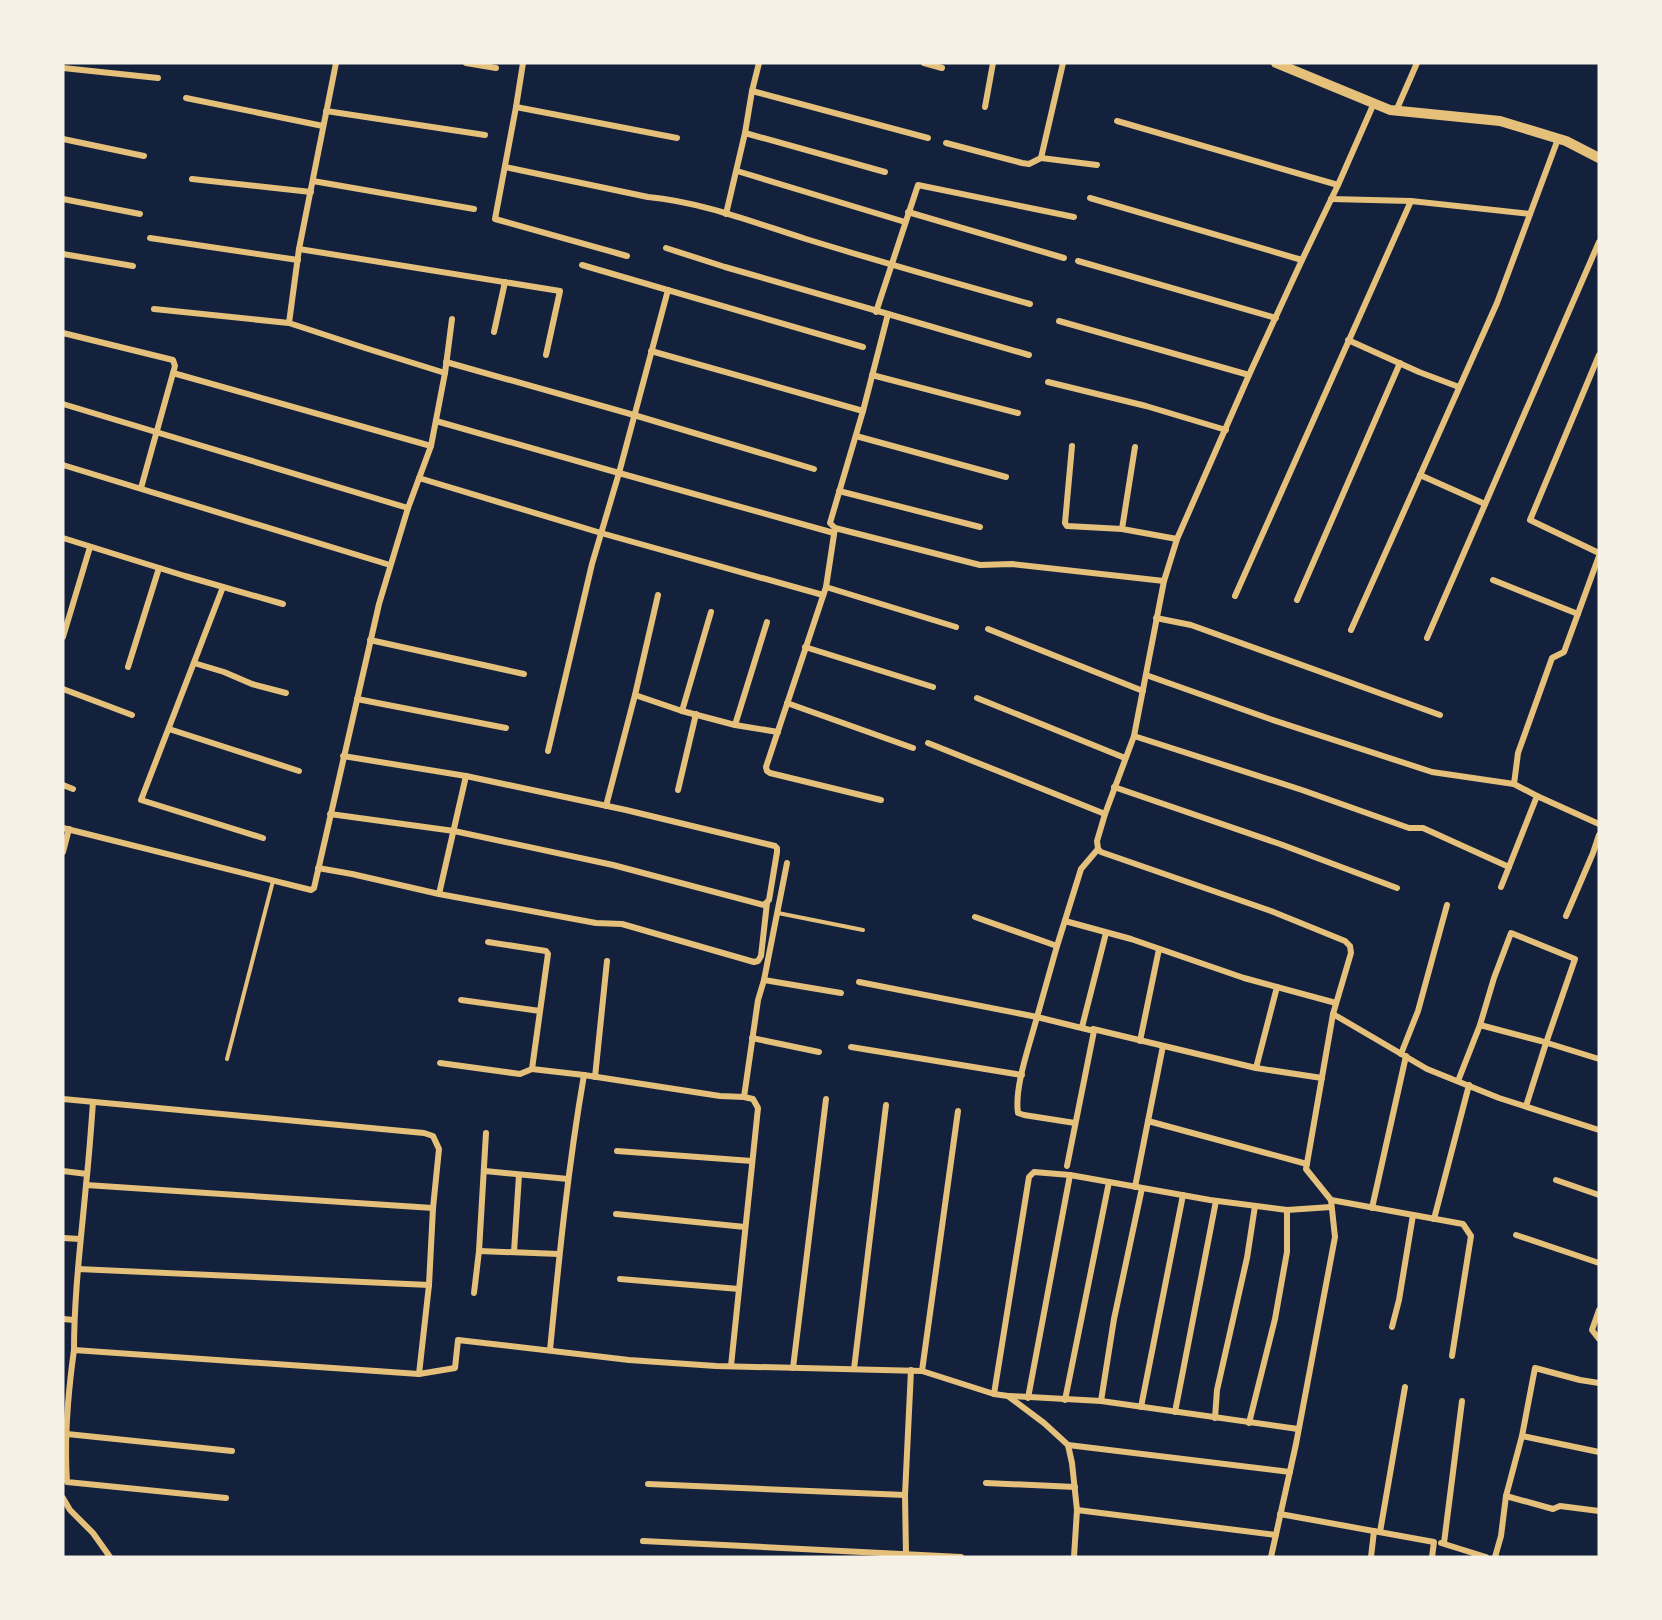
<svg xmlns="http://www.w3.org/2000/svg" width="1662" height="1620" font-family="'DejaVu Sans',sans-serif">
<style>
.lines{fill:none;stroke-linecap:round;stroke-linejoin:round}
.service{stroke:#e5c07b;stroke-width:4}
.minor{stroke:#e5c07b;stroke-width:6}
.tertiary{stroke:#e5c07b;stroke-width:10}
</style>
<rect width="100%" height="100%" fill="#14213d"/>
<g class="lines">
<g class="service">
<polyline points="778,913 863,930"/>
<polyline points="227,1059 273,881"/>
</g>
<g class="minor">
<polyline points="336,63 299,249 289,323 365,348 445,373 452,319"/>
<polyline points="466,63 496,68"/>
<polyline points="523,63 516,107 495,219 627,256"/>
<polyline points="924,63 942,68"/>
<polyline points="1063,63 1041,158 1097,165"/>
<polyline points="63,68 158,78"/>
<polyline points="752,91 928,138"/>
<polyline points="186,98 323,126"/>
<polyline points="516,107 677,138"/>
<polyline points="985,107 993,63"/>
<polyline points="326,111 485,135"/>
<polyline points="1396,111 1417,63"/>
<polyline points="1117,121 1338,185"/>
<polyline points="745,133 885,172"/>
<polyline points="63,139 144,156"/>
<polyline points="946,143 1022,163 1029,164 1041,158"/>
<path d="M505,167L648,197C702,202 755,223 806,239C881,262 955,283 1030,304"/>
<polyline points="737,171 905,222"/>
<polyline points="192,179 311,192"/>
<polyline points="313,181 474,209"/>
<polyline points="1090,198 1302,260"/>
<polyline points="63,199 140,214"/>
<polyline points="1331,199 1411,201 1530,214"/>
<polyline points="908,212 1064,258"/>
<polyline points="726,214 745,133 752,91 759,63"/>
<polyline points="150,238 298,260"/>
<polyline points="666,248 725,267 888,314 863,411"/>
<polyline points="299,249 560,291 546,355"/>
<polyline points="63,254 133,266"/>
<polyline points="1078,261 1276,318"/>
<polyline points="582,265 863,347"/>
<polyline points="154,309 289,323"/>
<polyline points="876,312 918,185 1074,217"/>
<polyline points="888,314 1029,355"/>
<polyline points="1059,321 1249,375"/>
<polyline points="494,332 505,282"/>
<polyline points="63,333 173,360 175,366 141,488"/>
<polyline points="1348,340 1419,372 1459,387"/>
<polyline points="651,351 863,411 830,523 835,528"/>
<polyline points="1599,355 1530,520 1599,553"/>
<polyline points="446,362 634,415 814,469"/>
<polyline points="173,373 431,446"/>
<polyline points="872,375 1018,413"/>
<polyline points="1048,382 1146,406 1226,430"/>
<polyline points="63,404 408,508"/>
<polyline points="436,421 619,473 668,290"/>
<polyline points="856,436 1006,477"/>
<polyline points="1072,446 1065,523 1067,526 1122,529"/>
<polyline points="1135,447 1122,529 1177,539"/>
<polyline points="63,465 390,565"/>
<polyline points="1420,475 1485,504"/>
<polyline points="419,478 601,533 823,595"/>
<polyline points="839,491 980,527"/>
<polyline points="63,538 185,576 283,604"/>
<polyline points="1493,580 1578,614"/>
<polyline points="223,587 141,800 263,838"/>
<polyline points="826,587 956,627"/>
<polyline points="658,595 635,695 682,711 735,725 778,732"/>
<polyline points="1235,596 1411,201"/>
<polyline points="1297,600 1400,363"/>
<polyline points="1156,618 1191,625 1440,715"/>
<polyline points="988,629 1143,691"/>
<polyline points="1351,630 1497,303 1558,139"/>
<polyline points="63,637 90,547"/>
<polyline points="1427,638 1599,242"/>
<polyline points="370,640 524,674"/>
<polyline points="805,647 933,687"/>
<polyline points="194,663 224,672 252,684 286,693"/>
<polyline points="128,667 159,568"/>
<polyline points="1146,675 1270,719 1432,772 1514,784"/>
<polyline points="63,689 132,715"/>
<polyline points="977,698 1125,758"/>
<polyline points="357,699 506,728"/>
<polyline points="787,703 913,748"/>
<polyline points="682,711 711,612"/>
<polyline points="735,725 767,622"/>
<polyline points="169,729 299,771"/>
<polyline points="1134,736 1302,790 1409,828 1423,828 1509,867"/>
<polyline points="928,743 1105,814"/>
<polyline points="548,751 592,564 619,473 834,533"/>
<polyline points="63,785 73,789"/>
<polyline points="1114,787 1280,844 1397,888"/>
<polyline points="678,790 696,714"/>
<polyline points="1537,796 1514,784 1518,753 1552,658 1564,652 1599,556"/>
<polyline points="881,800 770,773 767,771 766,767 826,587 835,528 980,565 1012,564 1164,581"/>
<polyline points="606,806 635,695"/>
<polyline points="330,814 454,831 613,865 764,905 769,900 777,852 777,848 775,846 626,810 466,776 343,756"/>
<polyline points="63,828 311,890 314,888 379,604 408,508 431,446 445,373"/>
<polyline points="63,852 69,829"/>
<polyline points="318,868 352,874 439,894 466,776"/>
<polyline points="1501,887 1537,796 1599,824"/>
<polyline points="439,894 596,923 622,924 754,962 758,961 761,956 767,903"/>
<polyline points="1566,916 1593,853 1599,835"/>
<polyline points="975,917 1057,946"/>
<polyline points="1065,921 1131,939 1244,978 1336,1003"/>
<polyline points="488,942 546,951 548,954 532,1069 584,1075"/>
<polyline points="764,980 841,993"/>
<path d="M859,982L1037,1017C1030,1044 1014,1087 1018,1113L1024,1115L1075,1123"/>
<polyline points="461,1000 540,1011"/>
<polyline points="1333,1014 1427,1069 1499,1098 1599,1130"/>
<polyline points="1480,1025 1494,978 1511,933 1575,959 1546,1043 1526,1106"/>
<polyline points="1082,1027 1106,933"/>
<polyline points="1093,1029 1256,1068 1322,1078"/>
<polyline points="752,1038 819,1052"/>
<polyline points="1140,1041 1159,949"/>
<polyline points="851,1047 1022,1075"/>
<polyline points="1401,1054 1418,1011 1447,905"/>
<polyline points="440,1063 520,1074 532,1069"/>
<polyline points="1256,1068 1277,987"/>
<polyline points="595,1077 607,961"/>
<polyline points="1458,1081 1480,1025 1541,1041 1599,1059"/>
<polyline points="63,1099 424,1133 433,1136 439,1149 433,1208 429,1285 419,1374"/>
<polyline points="1148,1121 1163,1046"/>
<polyline points="617,1151 752,1161"/>
<polyline points="1067,1166 1094,1031 1037,1017 1057,946 1081,869 1098,849"/>
<polyline points="63,1171 87,1174"/>
<polyline points="485,1171 568,1179"/>
<polyline points="1556,1180 1599,1195"/>
<polyline points="86,1185 433,1208"/>
<polyline points="1135,1187 1148,1121 1307,1164"/>
<polyline points="1331,1200 1463,1224 1471,1236 1452,1356"/>
<polyline points="1372,1208 1406,1056"/>
<polyline points="616,1214 745,1227"/>
<polyline points="1434,1219 1469,1085"/>
<polyline points="1516,1235 1599,1263"/>
<polyline points="63,1238 80,1239"/>
<polyline points="479,1251 559,1254"/>
<polyline points="514,1252 519,1175"/>
<polyline points="78,1269 429,1285"/>
<polyline points="620,1279 739,1289"/>
<polyline points="474,1293 479,1251 486,1133"/>
<polyline points="1599,1310 1592,1330 1599,1339"/>
<polyline points="63,1319 74,1320"/>
<polyline points="1392,1327 1399,1300 1413,1215"/>
<path d="M74,1350C74,1295 81,1240 86,1185C89,1157 91,1130 93,1102"/>
<path d="M550,1350C559,1258 568,1167 584,1075L720,1096L744,1097"/>
<polyline points="731,1366 758,1108 753,1099 744,1097 758,1000 764,980 787,863"/>
<polyline points="793,1368 826,1099"/>
<polyline points="854,1369 886,1105"/>
<polyline points="922,1371 958,1111"/>
<polyline points="1599,1383 1580,1380 1535,1368 1522,1436 1599,1452"/>
<polyline points="994,1394 1029,1177 1034,1172 1070,1175 1210,1200 1287,1210 1331,1207"/>
<polyline points="1010,1396 1101,1401 1298,1429"/>
<polyline points="1028,1398 1070,1175"/>
<polyline points="1065,1400 1109,1182"/>
<polyline points="1101,1401 1114,1319 1142,1188"/>
<polyline points="1141,1407 1183,1195"/>
<polyline points="1175,1412 1216,1201"/>
<polyline points="1215,1418 1217,1390 1247,1258 1255,1206"/>
<polyline points="1249,1423 1275,1319 1287,1252 1287,1210"/>
<polyline points="67,1434 232,1451"/>
<polyline points="1068,1445 1290,1472"/>
<polyline points="986,1483 1075,1487"/>
<polyline points="648,1484 905,1495"/>
<polyline points="1506,1496 1553,1509 1560,1506 1599,1511"/>
<polyline points="63,1498 70,1510 93,1533 110,1557"/>
<path d="M226,1498L67,1482C64,1438 68,1393 74,1350L419,1374L455,1368L458,1340L629,1360L716,1366L922,1371L994,1394L1008,1396L1044,1423L1068,1445L1072,1463L1077,1510L1074,1557"/>
<polyline points="1077,1510 1276,1535"/>
<polyline points="1280,1514 1434,1542 1432,1557"/>
<polyline points="1380,1532 1405,1387"/>
<polyline points="643,1541 961,1557"/>
<polyline points="1441,1543 1486,1557"/>
<polyline points="1444,1543 1462,1401"/>
<polyline points="906,1555 905,1495 911,1370"/>
<polyline points="1271,1557 1296,1444 1335,1237 1331,1200 1306,1169 1333,1014 1351,953 1350,946 1345,941 1271,911 1101,852 1098,849 1097,841 1105,814 1134,736 1164,581 1177,539 1249,375 1302,260 1338,185 1374,103"/>
<polyline points="1371,1557 1374,1531"/>
<polyline points="1495,1557 1501,1536 1506,1496 1522,1436"/>
</g>
<polyline class="tertiary" points="1276,63 1390,110 1500,121 1566,141 1599,158"/>
</g>
<rect width="1662" height="1620" fill="none" stroke="#f6f1e7" stroke-width="129"/>
</svg>
